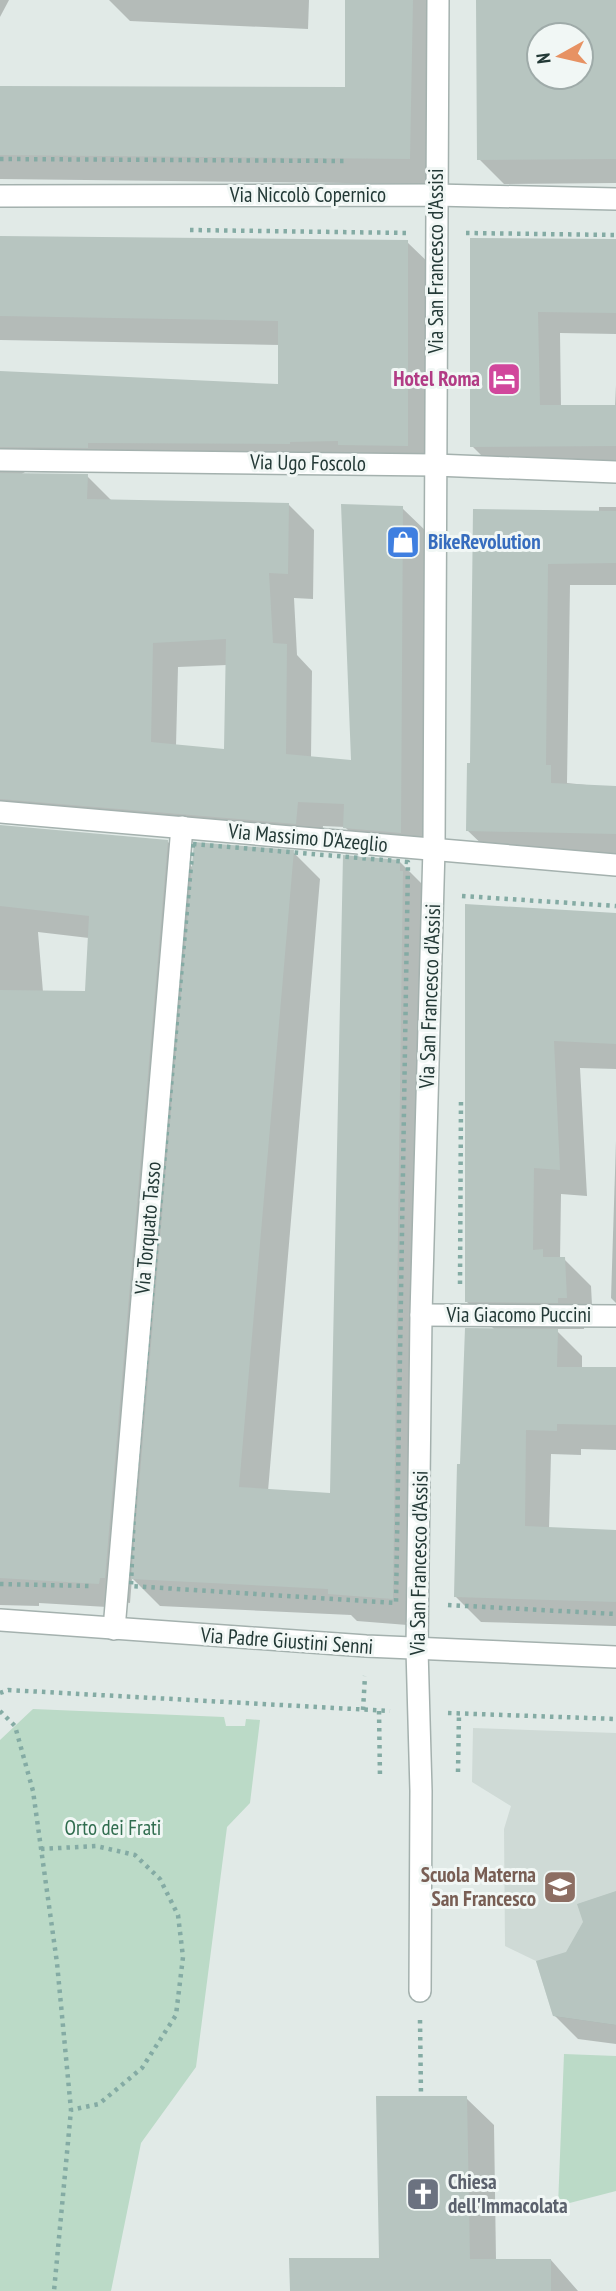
<svg xmlns="http://www.w3.org/2000/svg" width="616" height="2291" font-family="'PT Sans Narrow',sans-serif">
<style>
.built{fill:#cfdad6}
.green{fill:#bbdac7}
.shadow{fill:#0003;fill-rule:evenodd}
.building{fill:#b7c5c0;fill-rule:evenodd}
.lines{fill:none;stroke-linecap:round;stroke-linejoin:round}
.minor-casing{stroke:#a4b1ae;stroke-width:24}
.path{stroke:#84aba4;stroke-width:4.5;stroke-dasharray:3.5 5;stroke-linecap:butt}
.minor{stroke:#fff;stroke-width:21}
.labels{text-anchor:middle;stroke-width:6;stroke-linejoin:round;paint-order:stroke}
.street-label{font-size:21px;fill:#233936;stroke:#f1f7f5}
.hotel-label{font-size:21px;font-weight:bold;fill:#b23c85;stroke:#f1f7f5;text-anchor:end}
.shop-label{font-size:21px;font-weight:bold;fill:#366cbe;stroke:#f1f7f5;text-anchor:start}
.park-label{font-size:21px;fill:#306d4f;stroke:#f1f7f5}
.education-label{font-size:21px;font-weight:bold;fill:#785e54;stroke:#f1f7f5;text-anchor:end}
.worship-label{font-size:21px;font-weight:bold;fill:#5b616d;stroke:#f1f7f5;text-anchor:start}
</style>
<rect width="100%" height="100%" fill="#e1eae7"/>
<polygon class="built" points="473,1728 616,1733 616,2025 553,2016 536,1961 505,1946 504,1829 511,1806 472,1782"/>
<g class="green">
<polygon points="33,1709 224,1717 226,1726 245,1726 246,1719 260,1720 250,1803 227,1827 196,2067 141,2143 111,2291 0,2291 0,1740"/>
<polygon points="564,2054 616,2056 616,2191 558,2206"/>
</g>
<g class="shadow">
<polygon points="0,0 9,0 0,17"/>
<polygon points="109,0 309,0 308,29 130,21"/>
<polygon points="347,0 438,0 435,184 0,179 0,87 346,89"/>
<path d="M478,0H616V183L504,184L479,159ZM539,35H581V77H539Z"/>
<path d="M0,237L407,242L433,267L432,470L113,467V473L25,472L20,475L87,476L112,501L289,505L314,530L313,599L294,598L297,655L312,671L311,758L352,762L402,508L428,533L425,858L370,853L345,827L323,826L321,849L20,825L0,805V373L280,386V345L0,340ZM227,665L226,750L176,746L178,667Z"/>
<polygon points="472,240 616,241 616,334 560,333 561,407 615,407 616,385 616,468 494,468 472,446"/>
<polygon points="599,507 616,507 616,585 570,585 567,783 616,788 616,864 490,852 467,830 472,765 475,511 599,512"/>
<path d="M0,826L167,841L193,868L293,852L320,879L268,1491L331,1495L399,861L426,888L420,1626L357,1621L351,1615L160,1606L132,1578L130,1603L124,1602V1608L39,1603V1606L0,1605ZM38,932L89,938L86,993L43,992Z"/>
<polygon points="467,906 616,916 616,1069 580,1068 587,1196 561,1194 560,1259 564,1259 591,1286 593,1324 584,1324 584,1329 555,1329 582,1356 582,1369 616,1369 616,1450 581,1449 581,1455 551,1454 549,1529 616,1531 616,1626 481,1622 456,1597 462,1465 495,1330 466,1301"/>
<polygon points="616,1141 616,1303 611,1298"/>
<polygon points="616,1892 616,2044 578,2039 554,2015 567,1953"/>
<polygon points="466,2098 494,2125 496,2260 551,2260 578,2291 291,2291 381,2260"/>
</g>
<g class="building">
<polygon points="345,0 413,0 410,159 0,155 0,86 345,87"/>
<path d="M476,0H616V159L477,160ZM539,35H581V77H539Z"/>
<polygon points="0,236 408,240 408,446 338,445 338,441 290,442 290,444 88,443 88,448 0,447 0,371 278,384 278,321 0,316"/>
<polygon points="470,238 616,239 616,313 538,312 540,405 616,405 616,446 470,447"/>
<path d="M0,473L88,474L87,499L289,503L288,574L269,573L273,643L287,644L286,754L351,760L341,504L403,506L401,833L343,828L344,804L298,802L296,824L0,799ZM226,639L224,749L151,742L153,643Z"/>
<polygon points="473,509 616,511 616,563 548,564 546,765 551,765 551,783 616,786 616,834 466,831 467,763 470,763"/>
<polygon points="0,825 168,840 105,1578 100,1578 99,1584 0,1578 0,990 85,991 89,916 0,906"/>
<polygon points="194,842 294,850 239,1487 330,1493 343,855 400,860 400,871 403,871 393,1599 328,1594 328,1589 131,1579"/>
<polygon points="465,904 616,913 616,1044 554,1041 560,1170 534,1168 533,1250 543,1249 543,1257 565,1257 567,1298 558,1298 558,1303 465,1302"/>
<polygon points="465,1328 558,1329 557,1367 616,1367 616,1425 557,1424 557,1431 526,1430 525,1526 616,1530 616,1602 454,1597 457,1464 460,1464"/>
<polygon points="616,1891 616,2025 553,2016 536,1961 566,1952 583,1922 577,1904"/>
<polygon points="376,2096 467,2096 470,2259 551,2259 551,2291 290,2291 289,2258 379,2258"/>
</g>
<g class="lines">
<g class="minor-casing">
<g id="minor">
<polyline points="0,196 435,195 616,199"/>
<polyline points="0,460 435,465 616,472"/>
<polyline points="0,812 616,865"/>
<polyline points="421,1315 616,1316"/>
<polyline points="0,1620 366,1646 616,1657"/>
<polyline points="114,1629 182,827"/>
<polyline points="420,1991 421,1791 417,1649 421,1315 434,848 438,0"/>
</g>
</g>
<g class="path">
<polyline points="0,159 346,161"/>
<polyline points="190,230 409,233"/>
<polyline points="466,233 616,235"/>
<polygon points="193,844 408,862 396,1603 131,1586 135,1483"/>
<polyline points="462,896 616,906"/>
<polyline points="460,1284 461,1097"/>
<polyline points="0,1584 89,1586"/>
<polyline points="448,1605 616,1614"/>
<polyline points="0,1693 8,1690 390,1711"/>
<polyline points="363,1710 365,1676"/>
<polyline points="0,1711 15,1726 33,1791 57,1963 71,2110 54,2291"/>
<polyline points="379,1711 380,1778"/>
<polyline points="448,1713 616,1719"/>
<polyline points="458,1772 459,1714"/>
<polyline points="41,1849 96,1846 135,1855 160,1879 178,1915 183,1957 176,2015 142,2068 99,2104 71,2110"/>
<polyline points="420,2020 421,2096"/>
</g>
<use href="#minor" class="minor"/>
</g>
<defs>
<g id="hotel-square" transform="scale(1.75)"><rect x="-9" y="-9" width="18" height="18" rx="4" fill="#d1479c" stroke="#f1f7f5"/><path d="M-6-4.5h1.5V1H6V5H4.5V3h-9V5H-6ZM-4 0a1.8 1.8 0 1 1 3.6 0ZM.5 0V-2.5h3Q6-2.5 6 0Z" fill="#fff"/></g>
<g id="shop-square" transform="scale(1.75)"><rect x="-9" y="-9" width="18" height="18" rx="4" fill="#3f7fe0" stroke="#f1f7f5"/><path d="M-5-2.5h2.3a2.7 3.5 0 0 1 5.4 0H5L5.5 6h-11ZM-1.5-2.5h3a1.5 2.3 0 0 0-3 0Z" fill="#fff"/></g>
<g id="school-square" transform="scale(1.75)"><rect x="-9" y="-9" width="18" height="18" rx="4" fill="#8d6e63" stroke="#f1f7f5"/><path d="M0-5L7-2L0 1L-7-2ZM-4 1L0 2.5L4 1V4Q0 6-4 4Z" fill="#fff"/></g>
<g id="church-square" transform="scale(1.75)"><rect x="-9" y="-9" width="18" height="18" rx="4" fill="#6b7280" stroke="#f1f7f5"/><path d="M-1.2-6h2.4v3.5h3.3v2.4h-3.3V6h-2.4V-.1h-3.3v-2.4h3.3Z" fill="#fff"/></g>
</defs>
<g fill-rule="evenodd">
<use href="#hotel-square" x="504" y="379"/>
<use href="#shop-square" x="403" y="542"/>
<use href="#school-square" x="560" y="1887"/>
<use href="#church-square" x="423" y="2194"/>
</g>
<g class="labels">
<g class="street-label">
<text x="308" y="202">Via Niccolò Copernico</text>
<text transform="translate(436 261) rotate(-90)" y="7">Via San Francesco d'Assisi</text>
<text transform="translate(308 463) rotate(1)" y="7">Via Ugo Foscolo</text>
<text transform="translate(308 838) rotate(5)" y="7">Via Massimo D'Azeglio</text>
<text transform="translate(430 996) rotate(-88)" y="7">Via San Francesco d'Assisi</text>
<text transform="translate(148 1228) rotate(-85)" y="7">Via Torquato Tasso</text>
<text x="519" y="1322">Via Giacomo Puccini</text>
<text transform="translate(419 1563) rotate(-89)" y="7">Via San Francesco d'Assisi</text>
<text transform="translate(287 1641) rotate(4)" y="7">Via Padre Giustini Senni</text>
</g>
<g class="hotel-label">
<text x="480" y="386">Hotel Roma</text>
</g>
<g class="shop-label">
<text x="428" y="549">BikeRevolution</text>
</g>
<g class="park-label">
<text x="113" y="1835">Orto dei Frati</text>
</g>
<g class="education-label">
<text x="536" y="1882">Scuola Materna<tspan x="536" dy="24">San Francesco</tspan></text>
</g>
<g class="worship-label">
<text x="448" y="2189">Chiesa<tspan x="448" dy="24">dell'Immacolata</tspan></text>
</g>
</g>
<g transform="translate(560 56) rotate(262)"><circle r="33" fill="#f1f7f5" stroke="#9faba9" stroke-width="2"/>
<path d="M0-5L12 26L0 18L-12 26Z" fill="#e79263"/>
<text y="-10" font-size="19" font-weight="bold" text-anchor="middle" fill="#233936">N</text>
</g>
</svg>
